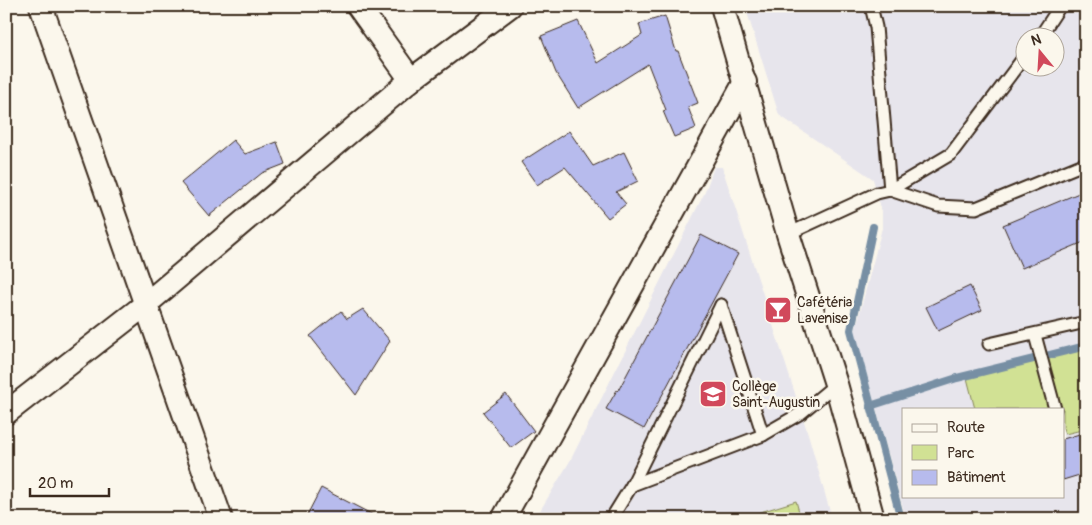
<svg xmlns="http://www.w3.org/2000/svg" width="1092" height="525" font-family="Pangolin,sans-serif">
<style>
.built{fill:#e7e5ec;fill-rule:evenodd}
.green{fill:#d1e194;stroke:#868659}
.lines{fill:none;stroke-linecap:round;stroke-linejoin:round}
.stream{stroke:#778fa4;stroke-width:8}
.building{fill:#b7bbed;stroke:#3b2a1e}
.service-casing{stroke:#3b2a1e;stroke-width:15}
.minor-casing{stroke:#3b2a1e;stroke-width:26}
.service{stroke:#fbf7ec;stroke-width:11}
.minor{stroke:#fbf7ec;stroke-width:22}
.labels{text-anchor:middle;stroke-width:5;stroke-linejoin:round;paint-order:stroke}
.poi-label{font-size:14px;fill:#3b2a1e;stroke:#fbf7ec;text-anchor:start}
</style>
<rect width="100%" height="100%" fill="#fbf7ec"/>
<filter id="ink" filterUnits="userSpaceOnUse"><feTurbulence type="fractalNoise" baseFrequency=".02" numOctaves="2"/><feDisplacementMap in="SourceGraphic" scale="10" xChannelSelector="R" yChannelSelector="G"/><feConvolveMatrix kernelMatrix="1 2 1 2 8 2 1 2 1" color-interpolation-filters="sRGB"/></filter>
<g filter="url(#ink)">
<g class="built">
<path d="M745,6H1086V519H906L855,331L882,228V212L873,179L779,115ZM1024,38H1054V68H1024ZM903,409H1063V496H903Z"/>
<polygon points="714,167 722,167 809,437 832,519 535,519 570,461 705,192"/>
</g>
<g class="green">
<polygon points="1086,348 1086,429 1065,434 1063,428 1063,409 1058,409 1044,359"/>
<polygon points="1037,360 1051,409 975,409 967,378"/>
<polygon points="796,501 801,519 738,519"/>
</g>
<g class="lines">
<g class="stream">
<polyline points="873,227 851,330 901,519"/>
<polyline points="870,406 957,378 1086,346"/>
</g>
</g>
<g class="building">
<polygon points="665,16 676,51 678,51 698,103 688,107 696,128 674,137 663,111 666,110 648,64 578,108 556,73 541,36 578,21 598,63 642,35 639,24"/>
<polygon points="569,131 593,166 624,152 638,181 616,192 626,204 608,218 565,167 537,185 521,162"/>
<polygon points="233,140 245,154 277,142 285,164 262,173 209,216 181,183"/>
<polygon points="1086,190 1086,241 1022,268 1003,225"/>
<polygon points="701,235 738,254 644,429 606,409 617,390 618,391"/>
<polygon points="970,286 982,310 938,331 926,307"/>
<polygon points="363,309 390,341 356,395 310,336 341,311 347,319"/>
<polygon points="506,394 534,431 511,448 483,412"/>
<polygon points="1086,432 1086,473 1063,480 1063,439"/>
<polygon points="321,488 381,519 305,519"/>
</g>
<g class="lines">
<g class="service-casing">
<g id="service">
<polyline points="1039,38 1060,6"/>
<polyline points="1024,57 951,154 890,190 938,206 976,208 1086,163"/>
<polyline points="788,234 877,193 890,190 876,27 871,6"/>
<polyline points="721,305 763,435"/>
<polyline points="1035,335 1055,409"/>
<polyline points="989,344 1086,322"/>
<polyline points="632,485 763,435 801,413 836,384"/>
<polyline points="611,519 632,485 721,305"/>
</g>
</g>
<g class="minor-casing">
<g id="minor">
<polyline points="41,6 221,519"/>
<polyline points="358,6 411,80"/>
<polyline points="722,6 788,234 836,384 873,519"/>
<polyline points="6,413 146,304 411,80 510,6"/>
<polyline points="503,519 745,82"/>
</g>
</g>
<use href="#service" class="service"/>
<use href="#minor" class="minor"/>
</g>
</g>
<defs>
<g id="bar-square" transform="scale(1.4375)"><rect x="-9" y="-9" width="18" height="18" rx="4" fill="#d1495b" stroke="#fbf7ec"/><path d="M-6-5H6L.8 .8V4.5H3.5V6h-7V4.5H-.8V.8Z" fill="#fff"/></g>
<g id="school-square" transform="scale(1.4375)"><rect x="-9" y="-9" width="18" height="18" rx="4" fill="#d1495b" stroke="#fbf7ec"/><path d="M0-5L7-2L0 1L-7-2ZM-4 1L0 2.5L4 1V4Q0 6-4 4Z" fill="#fff"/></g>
</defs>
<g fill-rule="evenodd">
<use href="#bar-square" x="778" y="310"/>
<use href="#school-square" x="713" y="394"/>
</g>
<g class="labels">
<g class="poi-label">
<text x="797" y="307">Cafétéria<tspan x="797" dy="16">Lavenise</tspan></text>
<text x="732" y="391">Collège<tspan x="732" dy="16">Saint-Augustin</tspan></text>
</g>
</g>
<rect width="1092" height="525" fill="none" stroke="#fbf7ec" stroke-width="25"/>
<rect x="12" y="12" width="1067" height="500" fill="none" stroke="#3b2a1e" stroke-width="2" filter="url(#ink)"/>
<rect x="902" y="408" width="162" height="90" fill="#fbf7ec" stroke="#aea59a"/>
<rect x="912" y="424" width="25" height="8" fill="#fbf7ec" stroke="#aea59a"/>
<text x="947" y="432" font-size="15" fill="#3b2a1e">Route</text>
<rect x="912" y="445" width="25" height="15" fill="#d1e194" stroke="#aea59a"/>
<text x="947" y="458" font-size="15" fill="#3b2a1e">Parc</text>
<rect x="912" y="470" width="25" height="15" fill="#b7bbed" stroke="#aea59a"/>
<text x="947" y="482" font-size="15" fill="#3b2a1e">Bâtiment</text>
<g transform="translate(1040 52) rotate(342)"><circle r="24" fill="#fbf7ec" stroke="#aea59a"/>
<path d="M0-4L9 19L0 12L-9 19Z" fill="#d1495b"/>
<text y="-8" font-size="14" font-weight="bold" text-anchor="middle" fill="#3b2a1e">N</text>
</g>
<path d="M30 488v8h79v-8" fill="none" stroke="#3b2a1e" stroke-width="2.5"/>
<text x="38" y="488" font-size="15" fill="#3b2a1e" stroke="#fbf7ec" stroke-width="4" paint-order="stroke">20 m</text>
</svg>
